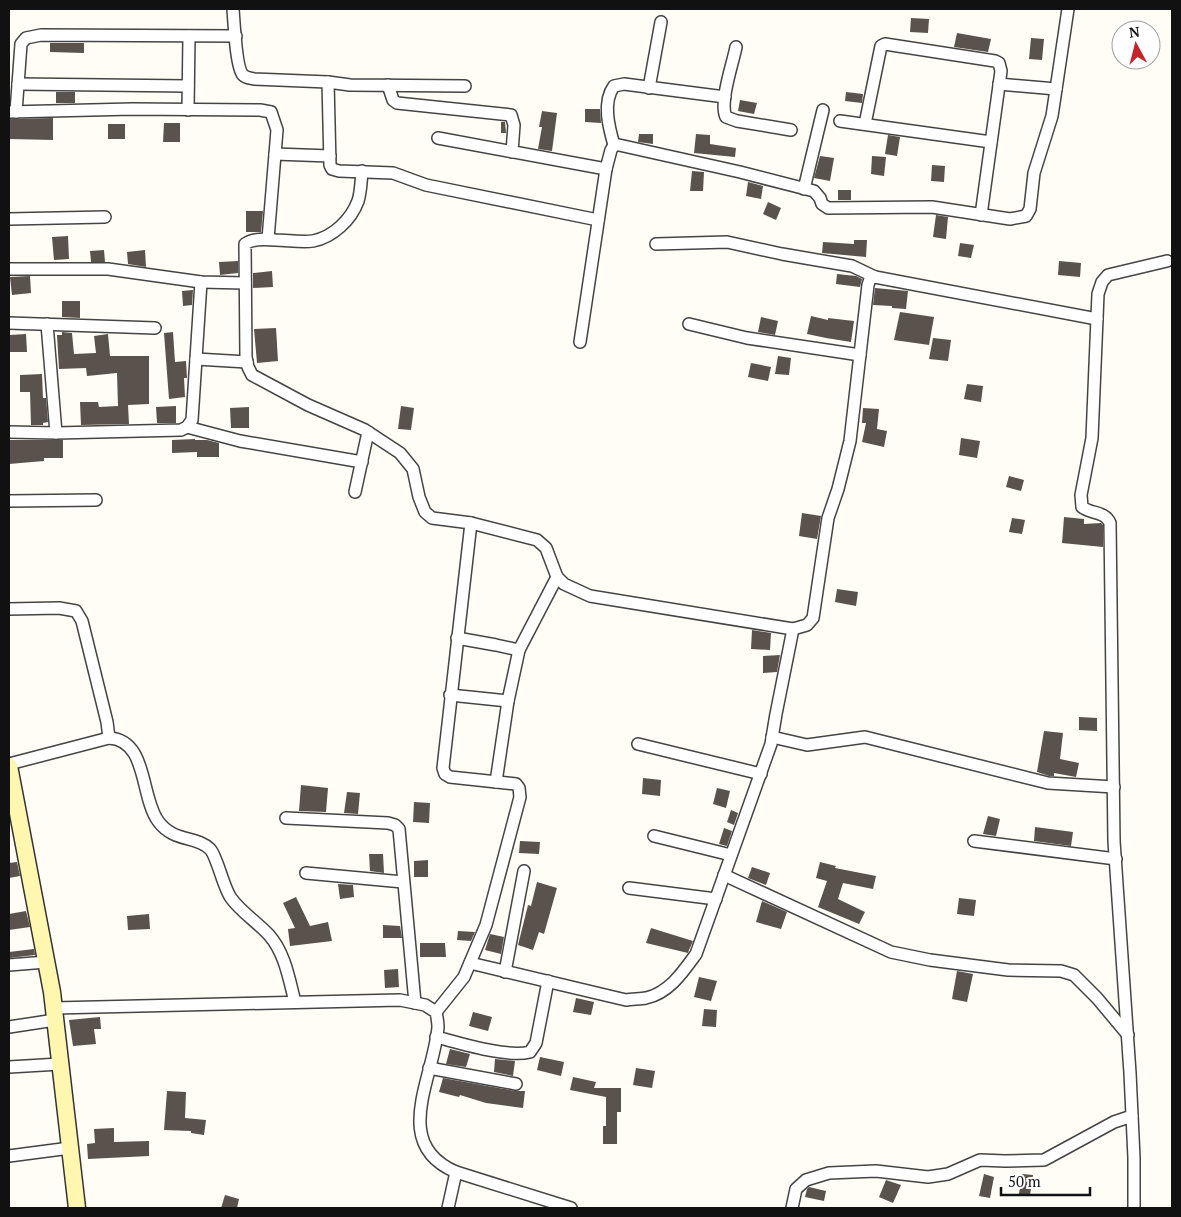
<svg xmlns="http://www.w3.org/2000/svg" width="1181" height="1217" font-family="'PT Serif',serif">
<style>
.building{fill:#5a524d}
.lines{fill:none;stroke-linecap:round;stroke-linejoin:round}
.street-casing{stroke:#444;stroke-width:14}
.secondary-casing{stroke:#333;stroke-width:19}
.street{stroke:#fff;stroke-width:11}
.secondary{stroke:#fff6b0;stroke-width:16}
</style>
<rect width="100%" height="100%" fill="#fffdf5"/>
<g class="building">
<polygon points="911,18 929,19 928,33 910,32"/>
<polygon points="957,33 991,39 988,52 954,47"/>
<polygon points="1031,38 1044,39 1042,60 1029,59"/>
<polygon points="50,43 84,43 84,53 50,52"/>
<rect x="56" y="92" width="19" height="11"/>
<polygon points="846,92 863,94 862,103 845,101"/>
<polygon points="740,100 757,103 754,114 738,111"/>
<polygon points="585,109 600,109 601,123 585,122"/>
<polygon points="542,111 557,113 552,151 538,149 542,127 539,127"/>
<polygon points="53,118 53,140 9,139 9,119"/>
<polygon points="501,122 505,122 506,133 501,133"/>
<polygon points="164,123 180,123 180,142 163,142"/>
<rect x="108" y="124" width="17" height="15"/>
<polygon points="639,134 653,134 653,144 638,142"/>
<polygon points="696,134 710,135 710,144 736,148 735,157 694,153"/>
<polygon points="888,135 900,137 897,156 885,154"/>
<polygon points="820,156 834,158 830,181 814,178"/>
<polygon points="872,156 886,157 884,176 871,174"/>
<polygon points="932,165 945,166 944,182 931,181"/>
<polygon points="692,171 704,172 703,191 690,191"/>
<polygon points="748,182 763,186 761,199 746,196"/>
<rect x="838" y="190" width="13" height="10"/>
<polygon points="768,202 781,208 776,220 763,214"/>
<polygon points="246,211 263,211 261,232 246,232"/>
<polygon points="936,215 948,217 946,239 933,237"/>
<polygon points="68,236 69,259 54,260 52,237"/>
<polygon points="854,240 867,240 866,257 822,253 823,242 854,244"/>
<polygon points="960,243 974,245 971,258 958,256"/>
<polygon points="104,250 105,262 91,262 90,251"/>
<polygon points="145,250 146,267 128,264 127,252"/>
<polygon points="238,261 238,273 220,275 219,262"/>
<polygon points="1059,261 1081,263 1080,277 1058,275"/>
<polygon points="272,271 273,287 253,288 253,273"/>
<polygon points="837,274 856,276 862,279 860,287 836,284"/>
<polygon points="30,276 31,293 12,295 10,277"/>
<polygon points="875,288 908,291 906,309 892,308 892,306 873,305"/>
<polygon points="193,290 192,305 183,306 182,291"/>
<polygon points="62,301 80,301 80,318 62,317"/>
<polygon points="900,312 934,317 929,345 894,340"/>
<polygon points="811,316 828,320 828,318 854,321 851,342 826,338 807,334"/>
<polygon points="761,317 778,321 775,335 758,332"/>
<polygon points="276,328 278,361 257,363 254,329"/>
<polygon points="62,332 72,333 74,354 96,353 94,336 108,334 110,356 149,356 149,404 128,405 129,424 81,425 80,402 98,402 99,407 118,406 117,373 87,376 86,368 59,369 57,335 62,335"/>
<polygon points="173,332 175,362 186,361 187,378 184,378 185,397 169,399 164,333"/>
<polygon points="26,334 27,352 9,352 9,335"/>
<polygon points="933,338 951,340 948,361 929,359"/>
<polygon points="778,356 791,358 789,375 775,374"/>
<polygon points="751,363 771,367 768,381 748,377"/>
<polygon points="42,374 43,398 46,398 48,422 43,423 43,425 31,425 30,392 20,392 20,375"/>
<polygon points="967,384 983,386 981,402 964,399"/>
<polygon points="176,406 176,423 157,423 156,407"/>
<polygon points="401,406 414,408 411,430 398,429"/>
<polygon points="249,407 249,428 231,428 230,408"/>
<polygon points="863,408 879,409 877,429 887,431 884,447 862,442 866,423 862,423"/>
<polygon points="961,438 980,441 977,458 959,455"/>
<polygon points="195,439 195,440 207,440 219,443 219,457 197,457 197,452 172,453 172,440"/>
<polygon points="9,440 63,440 63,458 44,458 44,461 9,464"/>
<polygon points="1009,476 1024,480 1021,491 1006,487"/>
<polygon points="802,513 821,516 817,539 799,536"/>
<polygon points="1064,517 1084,519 1084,524 1101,523 1103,525 1103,547 1062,543"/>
<polygon points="1012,518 1025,520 1022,534 1009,532"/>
<polygon points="837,589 858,592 856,606 835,602"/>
<polygon points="752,630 771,633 770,650 751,649"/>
<polygon points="780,655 777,672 763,673 763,656"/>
<polygon points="1079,717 1097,718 1097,731 1079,730"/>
<polygon points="1044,731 1063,733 1060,759 1079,763 1076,777 1054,773 1054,776 1049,776 1037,772"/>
<polygon points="643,778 661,780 660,796 642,794"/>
<polygon points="301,785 328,788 326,812 299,811"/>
<polygon points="717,788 730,791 726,808 713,804"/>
<polygon points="347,792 360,793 358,814 344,813"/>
<polygon points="414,802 430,803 429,823 413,822"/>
<polygon points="731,810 738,813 734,825 727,822"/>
<polygon points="988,816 1000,819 996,836 983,834"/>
<polygon points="1035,827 1073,832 1071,846 1034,841"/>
<polygon points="724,828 732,831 727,846 719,844"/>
<polygon points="520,841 540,842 539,854 519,853"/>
<polygon points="369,854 383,854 384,873 370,871"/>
<polygon points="428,860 428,877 414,877 414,861"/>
<polygon points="17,862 20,876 9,878 9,863"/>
<polygon points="820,862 836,866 835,868 876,876 873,889 843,883 838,899 865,912 859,924 818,907 827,881 816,878"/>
<polygon points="752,867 770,873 766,885 748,878"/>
<polygon points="537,882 557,888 544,934 539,932 533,950 518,945 528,905 531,906"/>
<polygon points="338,884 353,885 354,897 340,899"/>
<polygon points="296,897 310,926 328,922 332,941 290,946 288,929 295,928 283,903"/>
<polygon points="959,898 976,900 974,916 957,914"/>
<polygon points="762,901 787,912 781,929 756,922"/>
<polygon points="26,911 30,927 9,930 9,914"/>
<polygon points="149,914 150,929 128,930 127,916"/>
<polygon points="383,925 400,926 402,938 383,938"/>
<polygon points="651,928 693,941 689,950 688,953 646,943"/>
<polygon points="458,931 475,932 471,941 457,940"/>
<polygon points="490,934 504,937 501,954 485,950"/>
<polygon points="420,943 445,943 446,957 420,957"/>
<polygon points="34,949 35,955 9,958 9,952"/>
<polygon points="398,969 399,987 385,988 384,970"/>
<polygon points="957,971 973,974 967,1002 952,999"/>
<polygon points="699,977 717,981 711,1001 694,997"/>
<polygon points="576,998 594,1002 591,1015 573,1012"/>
<polygon points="704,1009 717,1010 716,1027 702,1026"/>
<polygon points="473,1012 492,1017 488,1031 469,1026"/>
<polygon points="100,1017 101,1029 94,1029 96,1044 73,1046 69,1020"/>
<polygon points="450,1049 470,1054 466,1067 446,1064"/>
<polygon points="540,1057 564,1062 561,1076 537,1070"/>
<polygon points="495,1059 515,1061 513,1076 494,1072"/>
<polygon points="636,1068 655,1071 652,1088 633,1085"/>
<polygon points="573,1077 596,1082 594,1088 621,1088 621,1112 617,1112 617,1144 603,1144 603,1126 606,1126 606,1097 570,1090"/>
<polygon points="443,1078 515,1091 525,1091 523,1108 486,1103 460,1095 459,1097 439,1092"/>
<polygon points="167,1091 186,1092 185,1118 206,1120 204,1135 191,1133 191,1131 164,1130"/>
<polygon points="114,1128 114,1142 149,1141 149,1156 88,1159 87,1144 95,1143 94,1129"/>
<polygon points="984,1174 994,1177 990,1198 979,1196"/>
<polygon points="1022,1174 1033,1175 1030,1195 1019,1194"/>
<polygon points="886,1180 901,1185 893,1203 879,1197"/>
<polygon points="809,1187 826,1191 824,1201 805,1197 807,1189"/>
<polygon points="225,1195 239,1199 237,1208 221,1208"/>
</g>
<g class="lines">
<g class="street-casing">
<g id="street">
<path d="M233,9C234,21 236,68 243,75C246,78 250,78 254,79L328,82L350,85L465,86"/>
<path d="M736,47C733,63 719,102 726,117L737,121L791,130"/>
<polyline points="328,82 330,165 332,169 339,171 393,173 426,185 598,220"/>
<polyline points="18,84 188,86"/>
<polyline points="999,84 1056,89"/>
<polyline points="388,85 393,100 397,103 511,115 514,125 512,152"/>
<polyline points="649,88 661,22"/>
<polyline points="188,110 189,36"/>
<polyline points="9,112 132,109 260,110 271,112 277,130 268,239"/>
<polyline points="16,112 21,44 26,38 41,35 236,36"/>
<polyline points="840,121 991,142"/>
<polyline points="865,124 881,46 885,44 995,61 999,63 1001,71 981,215"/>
<polyline points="438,138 606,169"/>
<path d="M614,145C609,128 602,102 614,86L624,84L725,97"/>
<polyline points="275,154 330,156"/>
<path d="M362,171C361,181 361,192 358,201C351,220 333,237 313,241C302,243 287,240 275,240C265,239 253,238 245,244L246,357L248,367L252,375L308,405L365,430L400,453L413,469L419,497L425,512L432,518L471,523L537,540L546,548L557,577L564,584L590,596L793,629L807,625L813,618L828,518L838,489L850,441L868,285L870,279L875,277L1097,319"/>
<polyline points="804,189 823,110"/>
<polyline points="9,219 105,217"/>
<polyline points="656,244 727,242 782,254 852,266 875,277"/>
<polyline points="9,269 108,269 201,282 245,283"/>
<polyline points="9,323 155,328"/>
<polyline points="47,324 56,433"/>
<polyline points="689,324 747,338 860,355"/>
<polyline points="580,342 606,169 611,150 614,145 619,145 740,172 814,191 820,198 822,204 828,208 932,207 1010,219 1026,216 1030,209 1034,173 1052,116 1068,9"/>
<polyline points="196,359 247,362"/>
<polyline points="187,427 240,441 362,462"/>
<polyline points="9,432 56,433 181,430 187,427 192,420 201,282"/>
<polyline points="355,492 368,432"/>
<polyline points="9,501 96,500"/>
<polyline points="9,609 59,608 76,611 82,621 107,722 109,738"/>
<polyline points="457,638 496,645 519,650"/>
<polyline points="450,695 508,701"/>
<polyline points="772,737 807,745 865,737 1048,783 1114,787"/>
<polyline points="638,744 761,774"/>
<path d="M9,764L109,738C148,740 140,796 158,821C174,843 196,835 210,849C217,856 223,887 231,898C241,912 257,922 269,935C285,953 289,979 295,1002"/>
<polyline points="496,782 508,701 519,650 557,577"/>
<polyline points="286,818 388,823 395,825 399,829 415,1003"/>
<polyline points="654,836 731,855"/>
<polyline points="974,841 1116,859"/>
<polyline points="306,873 403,882"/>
<polyline points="724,875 891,952 930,960 1008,970 1061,971 1074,975 1097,998 1128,1035"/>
<polyline points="629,888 716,899"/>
<path d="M470,963L626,1000C632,999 640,999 646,998C669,993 683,972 696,954L771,744L776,714L793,629"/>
<polyline points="9,965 46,962"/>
<polyline points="505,972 524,871"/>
<path d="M54,1008L400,1000L425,1005L436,1012C437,1017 438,1022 438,1027C434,1078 390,1144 456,1172L571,1208"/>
<polyline points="436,1012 464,977 486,925 520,797 519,788 516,784 450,777 445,774 443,768 471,523"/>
<polyline points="9,1027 55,1020"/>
<path d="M436,1037C460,1043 507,1058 530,1052L536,1043L548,981"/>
<polyline points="9,1067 60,1064"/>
<polyline points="429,1068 516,1084"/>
<polyline points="9,1156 70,1148"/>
<polyline points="448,1208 456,1172"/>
<polyline points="792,1208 796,1189 806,1180 829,1173 876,1171 928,1177 948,1174 980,1160 1005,1161 1044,1160 1114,1122 1132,1116"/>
<path d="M1134,1208V1158L1130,1073L1114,841L1110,523C1105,511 1091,514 1082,507L1081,495L1092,438L1098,294L1102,282L1108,275L1167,261"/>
</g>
</g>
<g class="secondary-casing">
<polyline id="secondary" points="9,766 52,992 77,1208"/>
</g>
<use href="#street" class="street"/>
<use href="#secondary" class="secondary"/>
</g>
<rect width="1181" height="1217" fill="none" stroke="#111111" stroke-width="20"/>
<g transform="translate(1136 45) rotate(353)"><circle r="24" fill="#ffffff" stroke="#a0a0a0"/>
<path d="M0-4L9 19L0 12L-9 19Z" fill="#c4262e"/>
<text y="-8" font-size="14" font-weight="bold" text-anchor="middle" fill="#111111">N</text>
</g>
<path d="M1001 1187v8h89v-8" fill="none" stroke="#111111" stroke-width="2.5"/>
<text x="1008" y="1187" font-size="15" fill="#111111" stroke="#ffffff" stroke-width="4" paint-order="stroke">50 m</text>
</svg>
